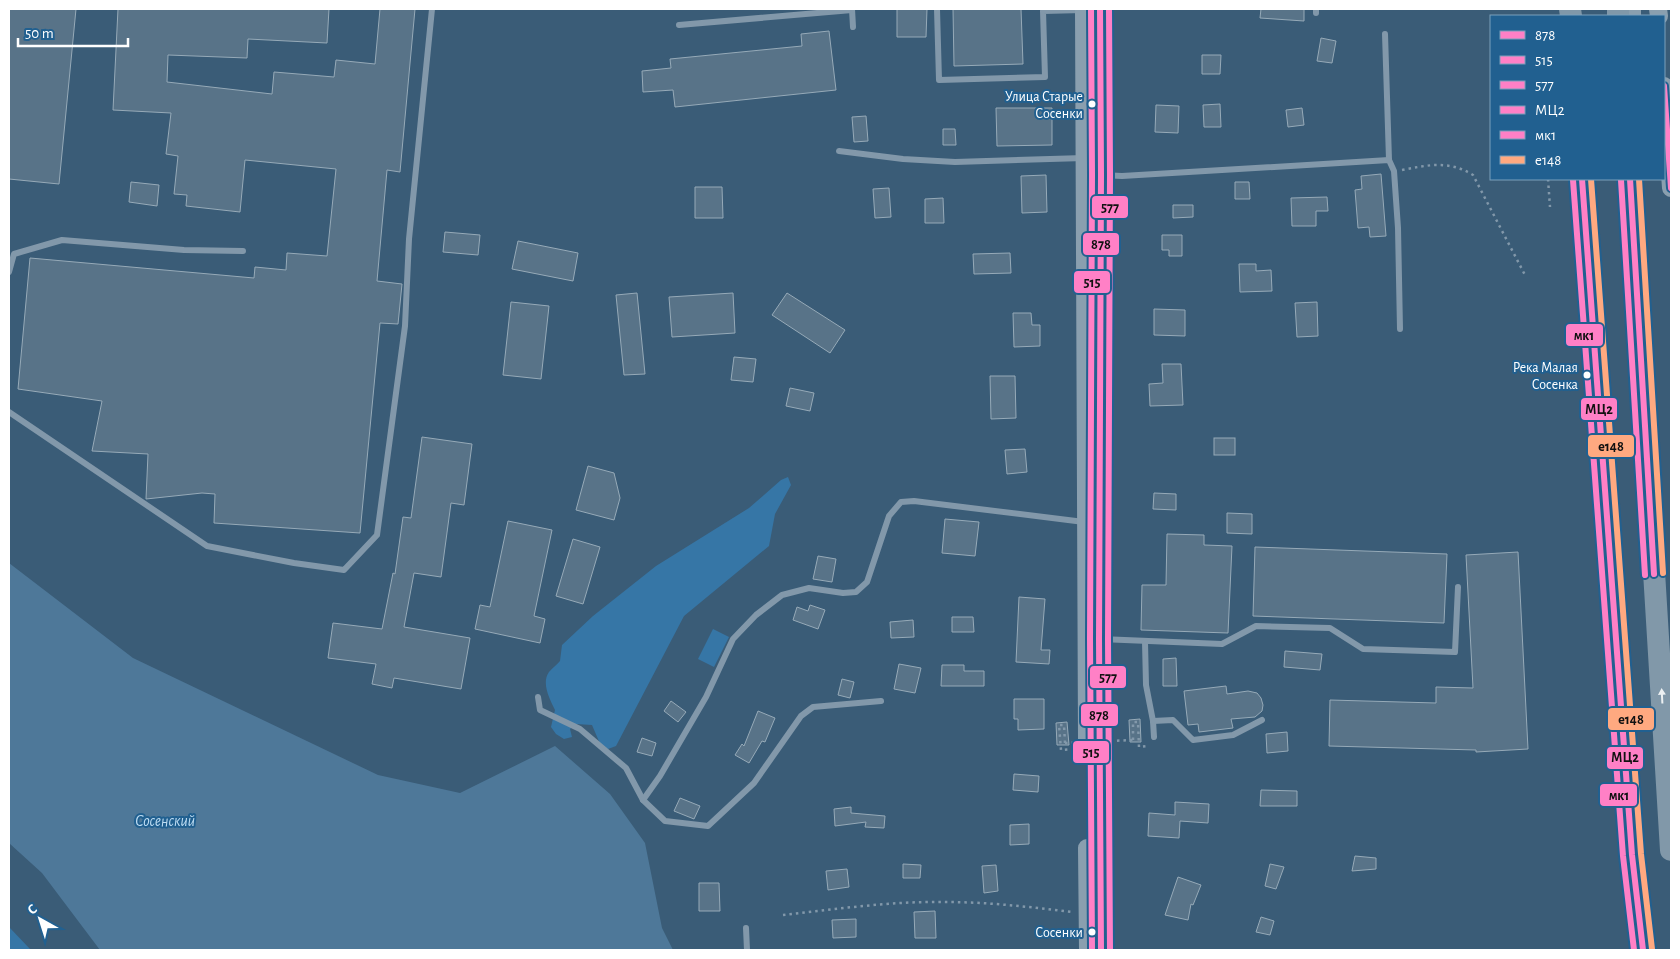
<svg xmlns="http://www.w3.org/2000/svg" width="1680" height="959" font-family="'Alegreya Sans',sans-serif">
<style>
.green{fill:#3676a6}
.water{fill:#4e7899}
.building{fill:#587388;stroke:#96aab8}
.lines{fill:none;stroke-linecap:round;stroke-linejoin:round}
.path{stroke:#8298aa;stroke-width:2.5;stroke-dasharray:2.5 4;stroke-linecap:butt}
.lane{stroke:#8298aa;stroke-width:6}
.secondary{stroke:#8a9faf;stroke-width:18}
.highway{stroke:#8198a9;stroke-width:22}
.path-bridge{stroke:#8298aa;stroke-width:2.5;stroke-dasharray:2.5 4;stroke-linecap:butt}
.bus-1-casing{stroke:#216090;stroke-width:10}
.bus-2-casing{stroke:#216090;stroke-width:10}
.bus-3-casing{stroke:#216090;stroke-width:10}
.bus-4-casing{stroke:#216090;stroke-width:10}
.bus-5-casing{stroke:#216090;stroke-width:10}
.bus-6-casing{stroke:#216090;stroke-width:10}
.bus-1{stroke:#ff80c6;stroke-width:6}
.bus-2{stroke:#ff80c6;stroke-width:6}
.bus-3{stroke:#ff80c6;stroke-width:6}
.bus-4{stroke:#ff80c6;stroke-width:6}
.bus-5{stroke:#ff80c6;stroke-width:6}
.bus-6{stroke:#ffa980;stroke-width:6}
.oneway{fill:#ecf0f2}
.bus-dot{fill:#fff;stroke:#216090;stroke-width:2}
.labels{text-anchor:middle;stroke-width:4;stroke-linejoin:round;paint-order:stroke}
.bus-label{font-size:14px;fill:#fff;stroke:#216090;text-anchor:end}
.water-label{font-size:16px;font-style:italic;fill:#beddf3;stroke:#216090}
.line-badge{stroke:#216090;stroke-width:2}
.pale-badge-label{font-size:14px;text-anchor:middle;font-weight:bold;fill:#111}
</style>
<rect width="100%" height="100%" fill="#3a5c77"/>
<g class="green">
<path d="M788,477L791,485L775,514L769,546L684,616L616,746L608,749L601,746L592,725L576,724L570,729L572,737L564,739L556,734L551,727L555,710C550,700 541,683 549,672C552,668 557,665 560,661L562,645L593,616L656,566L749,508L781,480Z"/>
<polygon points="713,629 729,637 714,667 698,659"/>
<polygon points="9,927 31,950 9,950"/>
</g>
<polygon class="water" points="9,563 133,658 378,775 460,793 555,746 610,794 645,843 662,928 673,950 100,950 42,873 9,843"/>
<g class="building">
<polygon points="9,9 76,9 59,184 9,179"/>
<polygon points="118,9 329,9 327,43 248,39 247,58 168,55 167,82 272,94 274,72 334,77 336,60 375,64 380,9 415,9 400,172 387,170 377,281 402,284 398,324 380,323 360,533 214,523 215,494 202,493 146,499 148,454 92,451 102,401 18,389 30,258 254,278 255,267 286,270 287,253 327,256 336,169 245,160 240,212 186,206 187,195 174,194 178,156 166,154 171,113 113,110"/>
<polygon points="897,9 927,9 926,37 897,37"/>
<polygon points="953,9 1021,9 1023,64 954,66"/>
<polygon points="1261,9 1304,9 1304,21 1260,18"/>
<polygon points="829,31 836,90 675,107 673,90 643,92 642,71 671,68 670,59 802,46 801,34"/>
<polygon points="1321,38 1336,41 1332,63 1317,61"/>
<polygon points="1202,55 1221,55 1220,74 1202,74"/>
<polygon points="1220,104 1221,127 1204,127 1203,105"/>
<polygon points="1156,105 1179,106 1178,133 1155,132"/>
<polygon points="996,108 1052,108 1052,145 997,146"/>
<polygon points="1302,108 1304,125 1288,127 1286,110"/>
<polygon points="866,116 868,141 854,142 852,117"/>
<polygon points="943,129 955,129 956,145 943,145"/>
<polygon points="1381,174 1386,236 1370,237 1369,227 1358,228 1355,190 1362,189 1361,176"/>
<polygon points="1046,175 1047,212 1022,213 1021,176"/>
<polygon points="131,182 159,185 157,206 129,202"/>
<polygon points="1235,182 1249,182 1250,199 1235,199"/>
<polygon points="695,187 722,187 723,218 695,218"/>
<polygon points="889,188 891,217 875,218 873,189"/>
<polygon points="1327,197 1328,211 1316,211 1316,226 1292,226 1291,198"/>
<polygon points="943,198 944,223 925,223 925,199"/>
<polygon points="1173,205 1193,205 1193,217 1173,218"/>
<polygon points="445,232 480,235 478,255 443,252"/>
<polygon points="1162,235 1182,235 1182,256 1169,256 1169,250 1162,250"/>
<polygon points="518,241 578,253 573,281 512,269"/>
<polygon points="1010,253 1011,273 974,274 973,254"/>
<polygon points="1239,264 1256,264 1256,271 1271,270 1272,291 1240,292"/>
<polygon points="637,293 645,374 624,375 616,295"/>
<polygon points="733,293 735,333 672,337 669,297"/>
<polygon points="787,293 845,330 830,353 772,315"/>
<polygon points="511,302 549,306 541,379 503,375"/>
<polygon points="1317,302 1318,336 1297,337 1295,303"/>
<polygon points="1154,309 1185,310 1185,336 1154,335"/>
<polygon points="1013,313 1031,313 1032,325 1040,325 1040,346 1014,347"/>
<polygon points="734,357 756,359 753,382 731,380"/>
<polygon points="1162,364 1181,364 1183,405 1150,406 1149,384 1163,383"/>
<polygon points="990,376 1015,376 1016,418 991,419"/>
<polygon points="790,388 814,393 810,411 786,406"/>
<polygon points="422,437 472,444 464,505 451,503 441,577 414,573 404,627 470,638 461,689 394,678 392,688 372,684 376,664 328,658 333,623 382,629 393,573 395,574 403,517 411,518"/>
<rect x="1214" y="438" width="21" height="17"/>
<polygon points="1025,449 1027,472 1007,474 1005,450"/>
<polygon points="588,466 614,473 620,498 614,520 576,510"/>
<polygon points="1154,493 1176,494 1176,510 1153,509"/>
<polygon points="1227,513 1252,514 1252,534 1227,533"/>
<polygon points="945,519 979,522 975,556 942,553"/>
<polygon points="508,521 552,530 534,616 545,619 540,643 475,629 480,605 490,607"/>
<polygon points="1167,534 1204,535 1204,545 1232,546 1228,633 1141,630 1142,585 1166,585"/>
<polygon points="573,539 600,547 583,604 556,596"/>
<polygon points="1255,547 1447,554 1444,623 1253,616"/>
<polygon points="1518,552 1528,749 1476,752 1476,750 1329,746 1330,700 1436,703 1436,687 1473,688 1466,555"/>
<polygon points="818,556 836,559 832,582 813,579"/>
<polygon points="1019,597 1045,599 1041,650 1050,650 1049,664 1016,662"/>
<polygon points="810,605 825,610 818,629 793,620 797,607 808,611"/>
<polygon points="952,617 973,617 974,632 952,632"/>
<polygon points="913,620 914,637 891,638 890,622"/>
<polygon points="1285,651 1322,654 1320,670 1284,667"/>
<polygon points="1176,658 1177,686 1163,686 1163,659"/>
<polygon points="899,664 921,668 915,693 894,689"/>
<polygon points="942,665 964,665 964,671 984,671 984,686 941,686"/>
<polygon points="842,679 854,682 850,698 838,695"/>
<polygon points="1226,686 1227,694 1248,691 1257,693 1261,698 1263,705 1262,711 1255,717 1231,719 1233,728 1199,732 1198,724 1188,725 1184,691"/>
<polygon points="1014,699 1044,699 1044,729 1018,730 1018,719 1014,719"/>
<polygon points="671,701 686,712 678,722 664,711"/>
<polygon points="758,711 775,718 765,742 762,741 749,763 735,755 742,744 744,746"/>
<polygon points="1140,719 1141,742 1130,742 1129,720"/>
<polygon points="1067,722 1069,745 1057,745 1056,723"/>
<polygon points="1287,732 1288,751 1267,753 1266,734"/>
<polygon points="642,738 656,743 652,756 637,752"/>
<polygon points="1014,774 1039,776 1038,792 1013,790"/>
<polygon points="1261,790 1297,791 1297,806 1260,806"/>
<polygon points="680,798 700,806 694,819 674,811"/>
<polygon points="1175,802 1209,804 1208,823 1180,821 1179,838 1148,836 1149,813 1175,815"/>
<polygon points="851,807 851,813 885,816 884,828 865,827 866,822 835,826 834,809"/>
<polygon points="1029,824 1029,844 1010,845 1010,825"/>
<polygon points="1355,856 1376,858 1376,869 1352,871"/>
<polygon points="903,864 921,865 920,878 903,878"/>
<polygon points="1270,864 1284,867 1276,889 1265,886"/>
<polygon points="996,865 998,891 984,893 982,866"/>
<polygon points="847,869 849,887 828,890 826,871"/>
<polygon points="1178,877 1201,885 1193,905 1191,904 1188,920 1165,915"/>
<polygon points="699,883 719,883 720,911 699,911"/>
<polygon points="935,911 936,938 915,938 914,912"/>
<polygon points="1261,917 1274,921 1270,935 1256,932"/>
<polygon points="856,919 856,937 833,938 832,920"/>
</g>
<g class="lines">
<g class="path">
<path d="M1402,170C1428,165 1449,160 1473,175L1526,277"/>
<polyline points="1548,179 1550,207"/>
<polyline points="1133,740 1133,722 1138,722 1139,747 1149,746"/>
<polyline points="1065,743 1064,725 1059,725 1061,750 1073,749"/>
<path d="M783,915C837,909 892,901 946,902C988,902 1030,907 1072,912"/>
</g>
<g class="lane">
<polyline points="852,9 853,27"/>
<polyline points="937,9 939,80 1045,77 1043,11 1083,10"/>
<polyline points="1316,13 1316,9"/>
<polyline points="679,25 852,10"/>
<polyline points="1385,34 1389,160"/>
<polyline points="839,151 903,159 955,162 1084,158"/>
<polyline points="1102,175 1122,176 1389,160 1394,171 1398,228 1400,329"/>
<polyline points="9,272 14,254 62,240 184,250 243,251"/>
<polyline points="9,412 207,546 294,563 344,570 377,535 405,326 409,239 432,9"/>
<polyline points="1100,639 1222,644 1256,626 1330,628 1363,649 1455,652 1458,587"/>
<polyline points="1145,642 1146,685 1153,721 1154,737"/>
<polyline points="538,697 540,710 580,729 626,768 643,800 665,821 708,826 754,783 801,716 813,707 881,701"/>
<polyline points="1153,721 1173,720 1193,740 1233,735 1262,720"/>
<polyline points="643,800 660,776 706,697 733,639 756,615 782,595 809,588 843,593 856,592 867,582 889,516 901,502 914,501 1084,522"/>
<polyline points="746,928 747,950"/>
</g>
<g class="secondary">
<polyline points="1084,9 1087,740"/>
<polyline points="1100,9 1101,175 1099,639 1101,950"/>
<polyline points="1658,9 1659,16"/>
<polyline points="1632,16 1632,9"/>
<polyline points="1664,86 1671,188"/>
<polyline points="1087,848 1088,950"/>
</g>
<g class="highway">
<polyline points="1570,9 1571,16"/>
<polyline points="1618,9 1618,16"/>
<polyline points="1582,179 1632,855 1643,950"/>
<polyline points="1630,179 1671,850"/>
</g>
<polyline class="path-bridge" points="1065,743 1133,740"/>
<g class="bus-1-casing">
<g id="bus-1">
<polyline points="1100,9 1101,175 1099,639 1101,950"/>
<polyline points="1664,86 1671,188"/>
</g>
</g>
<g class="bus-2-casing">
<polyline id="bus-2" points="1091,9 1092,175 1090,639 1092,950"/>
</g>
<g class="bus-3-casing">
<polyline id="bus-3" points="1109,9 1110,175 1108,639 1110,950"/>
</g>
<g class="bus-4-casing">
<g id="bus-4">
<polyline points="1582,179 1632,855 1643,950"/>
<polyline points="1630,179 1654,574"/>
</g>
</g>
<g class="bus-5-casing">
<g id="bus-5">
<polyline points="1573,180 1623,856 1634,950"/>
<polyline points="1621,180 1645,575"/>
</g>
</g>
<g class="bus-6-casing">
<g id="bus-6">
<polyline points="1591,179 1641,854 1652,949"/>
<polyline points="1639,179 1663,573"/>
</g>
</g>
<use href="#bus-1" class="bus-1"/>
<use href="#bus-2" class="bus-2"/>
<use href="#bus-3" class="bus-3"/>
<use href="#bus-4" class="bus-4"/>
<use href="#bus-5" class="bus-5"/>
<use href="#bus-6" class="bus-6"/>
</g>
<defs><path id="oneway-solid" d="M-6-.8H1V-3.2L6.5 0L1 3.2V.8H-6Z" transform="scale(1.25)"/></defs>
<use class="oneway" href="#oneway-solid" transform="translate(1662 696) rotate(-93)"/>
<g class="bus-dot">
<circle cx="1092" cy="104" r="4.5"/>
<circle cx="1587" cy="375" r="4.5"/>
<circle cx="1092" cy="932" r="4.5"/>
</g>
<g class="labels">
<g class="bus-label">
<text x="1083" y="101">Улица Старые<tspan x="1083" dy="17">Сосенки</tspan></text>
<text x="1578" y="372">Река Малая<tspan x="1578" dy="17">Сосенка</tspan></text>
<text x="1083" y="937">Сосенки</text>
</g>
<g class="water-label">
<text x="165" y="826">Сосенский</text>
</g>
</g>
<g class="line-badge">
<rect x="1091" y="195" width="38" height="24" rx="5" fill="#ff80c6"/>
<rect x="1082" y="232" width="38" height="24" rx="5" fill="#ff80c6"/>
<rect x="1073" y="270" width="38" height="24" rx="5" fill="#ff80c6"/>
<rect x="1565" y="323" width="39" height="24" rx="5" fill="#ff80c6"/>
<rect x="1580" y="397" width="38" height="24" rx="5" fill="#ff80c6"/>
<rect x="1587" y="434" width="48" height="24" rx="5" fill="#ffa980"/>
<rect x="1089" y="665" width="38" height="24" rx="5" fill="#ff80c6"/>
<rect x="1080" y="703" width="39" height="24" rx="5" fill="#ff80c6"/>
<rect x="1607" y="707" width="48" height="24" rx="5" fill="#ffa980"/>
<rect x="1072" y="740" width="38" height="24" rx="5" fill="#ff80c6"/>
<rect x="1606" y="746" width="38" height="24" rx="5" fill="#ff80c6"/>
<rect x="1599" y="783" width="39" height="24" rx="5" fill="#ff80c6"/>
</g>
<g class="pale-badge-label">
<text x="1110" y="212">577</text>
<text x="1101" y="249">878</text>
<text x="1092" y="287">515</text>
<text x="1584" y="340">мк1</text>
<text x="1599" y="414">МЦ2</text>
<text x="1611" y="451">е148</text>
<text x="1108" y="682">577</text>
<text x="1099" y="720">878</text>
<text x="1631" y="724">е148</text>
<text x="1091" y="757">515</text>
<text x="1625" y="762">МЦ2</text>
<text x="1619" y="800">мк1</text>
</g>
<rect width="1680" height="959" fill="none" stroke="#ffffff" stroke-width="20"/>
<rect x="1490" y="15" width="175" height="165" fill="#216090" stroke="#7aa0bc"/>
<rect x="1500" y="31" width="25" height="8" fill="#ff80c6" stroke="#7aa0bc"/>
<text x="1535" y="40" font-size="15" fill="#ffffff">878</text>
<rect x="1500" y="56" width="25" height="8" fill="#ff80c6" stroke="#7aa0bc"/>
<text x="1535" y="65" font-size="15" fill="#ffffff">515</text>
<rect x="1500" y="81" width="25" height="8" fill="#ff80c6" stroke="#7aa0bc"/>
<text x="1535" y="90" font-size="15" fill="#ffffff">577</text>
<rect x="1500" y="106" width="25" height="8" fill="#ff80c6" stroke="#7aa0bc"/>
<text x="1535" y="115" font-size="15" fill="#ffffff">МЦ2</text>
<rect x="1500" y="131" width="25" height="8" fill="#ff80c6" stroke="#7aa0bc"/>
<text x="1535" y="140" font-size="15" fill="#ffffff">мк1</text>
<rect x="1500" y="156" width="25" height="8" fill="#ffa980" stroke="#7aa0bc"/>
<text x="1535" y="165" font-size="15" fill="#ffffff">е148</text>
<g transform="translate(40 919) rotate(321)" stroke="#216090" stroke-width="4" paint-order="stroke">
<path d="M0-4L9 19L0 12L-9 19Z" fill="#ffffff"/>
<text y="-8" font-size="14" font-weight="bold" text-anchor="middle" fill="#ffffff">С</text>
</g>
<path d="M18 38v8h110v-8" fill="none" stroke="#ffffff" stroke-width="2.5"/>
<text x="25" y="38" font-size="15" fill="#ffffff" stroke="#216090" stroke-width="4" paint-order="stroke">50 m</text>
</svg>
